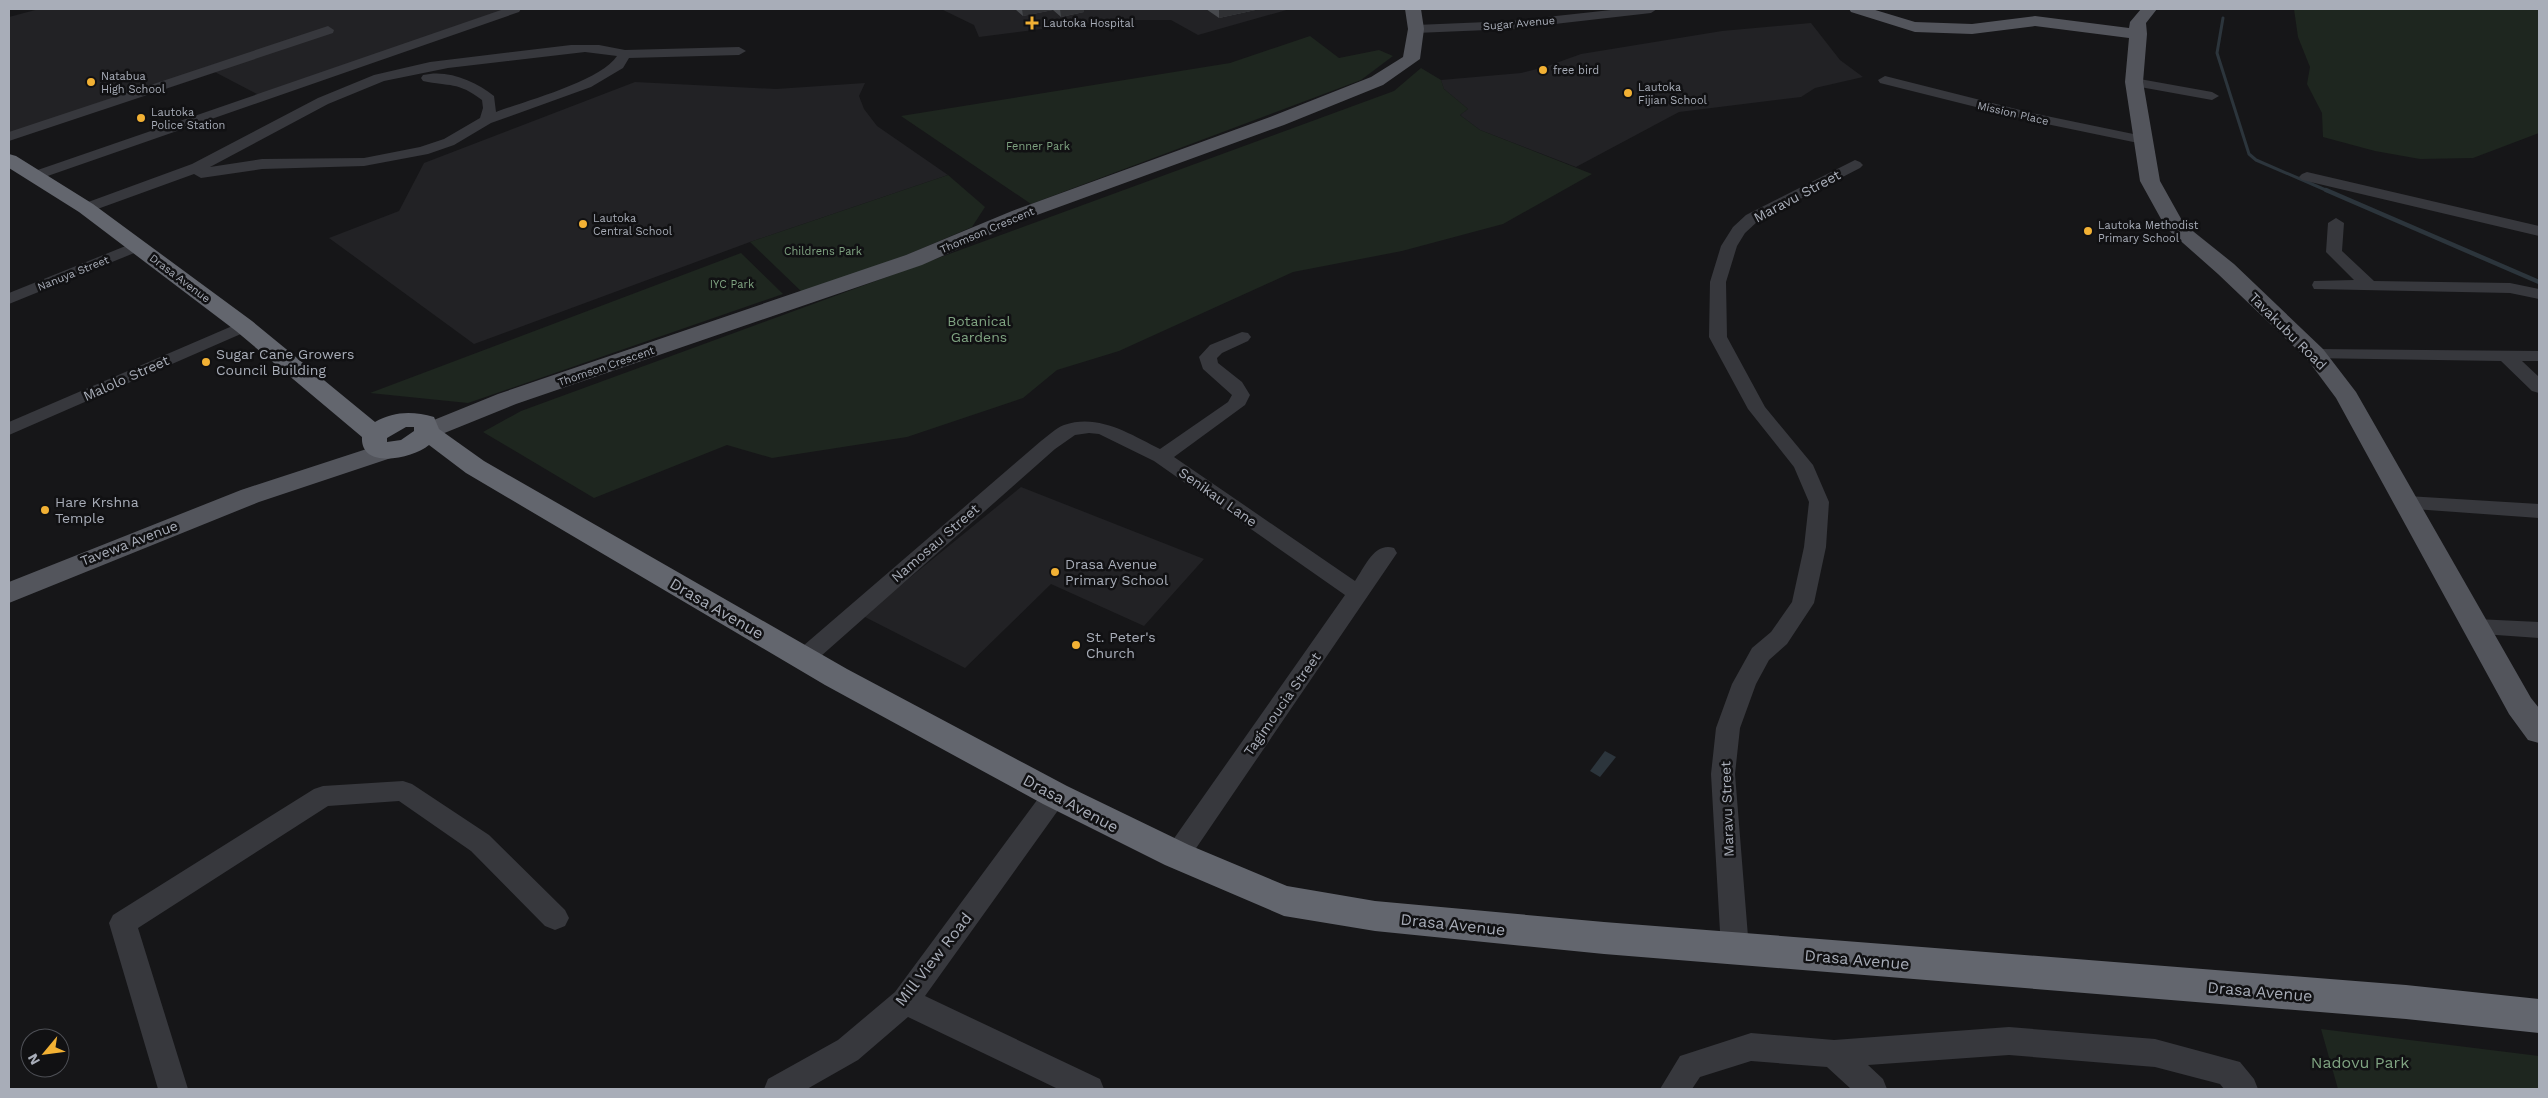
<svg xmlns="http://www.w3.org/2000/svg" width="2548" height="1098" font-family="'Work Sans',sans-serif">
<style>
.built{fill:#222225}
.green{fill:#1e261f}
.water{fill:#2c353c}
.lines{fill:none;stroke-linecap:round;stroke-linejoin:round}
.stream-far1{stroke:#2c353c;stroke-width:3}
.stream{stroke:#2c353c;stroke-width:4.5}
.minor{fill:#37383d;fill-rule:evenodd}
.major{fill:#53555c;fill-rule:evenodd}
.highway{fill:#63666e;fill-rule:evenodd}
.wall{fill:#47494d}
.shaded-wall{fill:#2f3033}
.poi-dot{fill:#f2b134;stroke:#111113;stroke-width:2}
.labels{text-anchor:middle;stroke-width:5;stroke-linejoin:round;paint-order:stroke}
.far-poi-label{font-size:11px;fill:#a8adb8;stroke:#111113;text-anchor:start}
.far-street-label{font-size:11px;fill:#a8adb8;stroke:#111113}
.far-park-label{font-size:11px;fill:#7fa381;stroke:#111113}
.street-label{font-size:14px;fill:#a8adb8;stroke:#111113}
.park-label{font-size:14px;fill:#7fa381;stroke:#111113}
.poi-label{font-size:14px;fill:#a8adb8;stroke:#111113;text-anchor:start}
.near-street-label{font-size:16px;fill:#a8adb8;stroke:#111113}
.near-park-label{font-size:16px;fill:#7fa381;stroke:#111113}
</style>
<rect width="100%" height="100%" fill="#161618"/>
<g class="built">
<polygon points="39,9 511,9 259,95 211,70 9,135 9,17"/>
<polygon points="941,9 1290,9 1198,35 1171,20 1114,20 979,37 974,25"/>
<polygon points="1811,23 1840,60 1863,77 1815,88 1801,97 1679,112 1576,167 1480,130 1460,115 1468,109 1444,89 1441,80 1521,73 1545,67 1581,54 1722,31"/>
<polygon points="635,82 776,89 865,83 859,96 864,109 877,126 948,175 750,242 474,344 329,238 399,211 424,163"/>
<polygon points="1021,487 1204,559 1144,626 1051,584 965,668 863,616"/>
</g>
<g class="green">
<polygon points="2294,9 2539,9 2539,133 2473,158 2420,159 2375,151 2323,137 2322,113 2307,84 2310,67 2298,37"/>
<polygon points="1310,36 1339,58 1379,50 1393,56 1361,80 1031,204 901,116 1230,63"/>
<polygon points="1421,68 1441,80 1444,89 1468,109 1460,115 1480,130 1592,174 1503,224 1402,251 1293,272 1119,351 1057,370 1023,398 907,437 772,458 727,445 594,498 483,432 521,411 1394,91"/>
<polygon points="948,175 985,207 972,227 909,254 803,293 750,242"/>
<polygon points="741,253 783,294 468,403 370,393"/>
<polygon points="2321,1029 2539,1056 2539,1089 2338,1089"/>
</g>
<polygon class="water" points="1605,751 1616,757 1600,777 1590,771"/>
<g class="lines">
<polyline class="stream-far1" points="2223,18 2217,53 2249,154 2256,160 2328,191"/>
<polyline class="stream" points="2326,190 2539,282"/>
<g class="minor">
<polygon points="504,9 521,9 519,12 39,179 29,179 26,176 29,173"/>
<polygon points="1620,9 1657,9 1651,13 1511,29 1416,33 1410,29 1416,25 1511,21"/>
<polygon points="328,26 334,30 333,33 9,141 9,132"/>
<path d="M571,45H599L625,50L739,47L746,51L739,55L629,58L623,68L591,87L491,123L454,145L428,154L364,166L262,169L201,178L194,174L92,211L86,213L78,208L80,205L192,164L318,98L374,75L430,62ZM585,52L617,56C601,81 525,101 496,112L494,96C475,81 448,69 423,75L421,78L423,81C450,87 457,81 482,100L483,108L480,118L444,139L420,147L364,158L262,159L210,167L328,104L384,81L448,68Z"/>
<polygon points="1885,76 2032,113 2143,136 2150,140 2143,144 2032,121 1880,83 1878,80"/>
<polygon points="2134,78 2212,92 2219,96 2212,100 2129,85 2127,82"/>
<polygon points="1855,160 1860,162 1863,165 1860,168 1758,221 1745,233 1737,246 1726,282 1727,337 1765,407 1813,465 1829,502 1826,547 1814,603 1787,644 1769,660 1756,684 1740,728 1735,774 1749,949 1745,958 1735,961 1725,958 1721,949 1711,774 1716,728 1732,684 1752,648 1771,632 1792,602 1804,547 1809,502 1794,467 1748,409 1709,337 1710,282 1721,246 1733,227 1746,215"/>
<polygon points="2307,172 2539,226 2539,236 2302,180 2299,177 2302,174"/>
<polygon points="2336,218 2344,223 2342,251 2374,281 2510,283 2539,289 2539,299 2510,293 2314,289 2312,285 2314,281 2354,280 2326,252 2328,223"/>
<polygon points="138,241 146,246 144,249 9,304 9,293"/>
<polygon points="244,321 250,322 253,326 250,330 9,435 9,422"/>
<path d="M1242,332L1248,333L1251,337L1248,341L1222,353L1217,358L1218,363L1242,382L1250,395L1245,405L1174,457L1355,581C1365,567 1374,542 1394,548L1397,553L1186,863L1177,866L1168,863L1164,855L1168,847L1345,595L1154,461L1099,434L1089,433L1075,435L1055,449L812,664L804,666L796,664L792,658L796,652L1041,441C1048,436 1056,428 1064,425C1098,413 1130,434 1160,449L1228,402L1232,395L1203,369L1199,357L1210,345Z"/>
<polygon points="2315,349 2539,351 2539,361 2522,361 2539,377 2539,393 2532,391 2501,361 2309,358 2306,354 2309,350"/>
<polygon points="2407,496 2539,504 2539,518 2400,508 2397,503 2400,498"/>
<polygon points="2476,619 2539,622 2539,638 2468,633 2465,627 2468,621"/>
<polygon points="403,781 412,784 489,835 565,910 569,918 565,926 555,930 545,926 471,851 399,801 328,806 138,928 188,1089 158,1089 109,923 113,915 314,789 323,786"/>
<polygon points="1055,785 1064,788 1068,795 1064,802 925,996 1100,1079 1104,1089 1058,1089 908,1017 858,1060 807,1089 764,1089 768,1079 838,1040 895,992 1046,788"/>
<polygon points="2009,1027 2155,1039 2240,1062 2254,1079 2258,1089 2224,1089 2220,1084 2155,1067 2009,1055 1868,1065 1883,1079 1887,1089 1851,1089 1827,1067 1751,1061 1700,1077 1692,1089 1660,1089 1680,1056 1751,1033 1834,1040"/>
</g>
<g class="major">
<polygon points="1405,9 1421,9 1424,29 1420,59 1383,85 1284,125 1026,219 922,265 516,404 437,436 428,439 419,436 415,431 419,426 498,394 906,255 1012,211 1270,117 1371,77 1403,57 1408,29"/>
<polygon points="1849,9 1872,9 1915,22 1972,24 2035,16 2129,28 2130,22 2141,9 2157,9 2146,23 2147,34 2143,82 2160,181 2184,224 2234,264 2323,349 2356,392 2531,698 2539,708 2539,743 2528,740 2509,714 2336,398 2307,359 2218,274 2166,228 2140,181 2125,82 2129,38 2035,26 1972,34 1915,32 1851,12"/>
<polygon points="385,443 394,445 398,451 394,457 259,502 9,603 9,582 241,490"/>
</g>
<path class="highway" d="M9,154L16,156L93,204L252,321L375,422C394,411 413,411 434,417L439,429L484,461L847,669L1067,786L1189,845L1287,886L1375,901L1604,922L2406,985L2539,999V1033L2406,1019L1604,954L1375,931L1284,916L1165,865L1043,804L825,685L466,473L429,445C412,459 360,470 362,437L236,331L79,212L9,168ZM406,427H414V431L401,440L387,442V438Z"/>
</g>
<g class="wall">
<polygon points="1015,9 1084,9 1084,12 1061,17 1053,10 1023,16"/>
<polygon points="1206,9 1260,9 1219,18"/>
</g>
<g class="shaded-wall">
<polygon points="1022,9 1052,9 1053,10 1023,16"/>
<polygon points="1060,9 1084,9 1084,12 1061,17"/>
<polygon points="1219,9 1260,9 1219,18"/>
</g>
<g class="poi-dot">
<path d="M1029.5 15.5h5v5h5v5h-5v5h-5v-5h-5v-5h5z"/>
<circle cx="1543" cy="70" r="5"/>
<circle cx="91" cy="82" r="5"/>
<circle cx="1628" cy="93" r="5"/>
<circle cx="141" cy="118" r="5"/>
<circle cx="583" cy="224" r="5"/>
<circle cx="2088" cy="231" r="5"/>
<circle cx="206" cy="362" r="5"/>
<circle cx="45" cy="510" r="5"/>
<circle cx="1055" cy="572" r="5"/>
<circle cx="1076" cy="645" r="5"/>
</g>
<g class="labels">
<g class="far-poi-label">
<text x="1043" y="27">Lautoka Hospital</text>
<text x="1553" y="74">free bird</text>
<text x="101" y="80">Natabua<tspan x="101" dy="13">High School</tspan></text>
<text x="1638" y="91">Lautoka<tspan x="1638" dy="13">Fijian School</tspan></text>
<text x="151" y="116">Lautoka<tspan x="151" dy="13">Police Station</tspan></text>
<text x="593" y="222">Lautoka<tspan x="593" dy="13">Central School</tspan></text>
<text x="2098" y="229">Lautoka Methodist<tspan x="2098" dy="13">Primary School</tspan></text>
</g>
<g class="far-street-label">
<text transform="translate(1519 23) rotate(-5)" y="4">Sugar Avenue</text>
<text transform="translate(2013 113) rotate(13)" y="4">Mission Place</text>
<text transform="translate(987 230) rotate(-23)" y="4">Thomson Crescent</text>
<text transform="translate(73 273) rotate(-22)" y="4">Nanuya Street</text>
<text transform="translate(180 278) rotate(37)" y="4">Drasa Avenue</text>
<text transform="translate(606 366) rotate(-19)" y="4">Thomson Crescent</text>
</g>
<g class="far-park-label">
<text x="1038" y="150">Fenner Park</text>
<text x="823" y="255">Childrens Park</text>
<text x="732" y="288">IYC Park</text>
</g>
<g class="street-label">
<text transform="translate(1797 196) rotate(-28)" y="5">Maravu Street</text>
<text transform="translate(2288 331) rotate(45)" y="5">Tavakubu Road</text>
<text transform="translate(126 378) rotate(-24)" y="5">Malolo Street</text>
<text transform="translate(1218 497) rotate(35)" y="5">Senikau Lane</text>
<text transform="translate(129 543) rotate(-21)" y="5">Tavewa Avenue</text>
<text transform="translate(935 543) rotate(-41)" y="5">Namosau Street</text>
<text transform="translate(1282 704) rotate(-55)" y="5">Tagimoucia Street</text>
<text transform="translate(1727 809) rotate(-92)" y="5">Maravu Street</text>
</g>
<g class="park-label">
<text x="979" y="326">Botanical<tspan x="979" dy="16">Gardens</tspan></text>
</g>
<g class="poi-label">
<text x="216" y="359">Sugar Cane Growers<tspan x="216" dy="16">Council Building</tspan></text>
<text x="55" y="507">Hare Krshna<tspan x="55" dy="16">Temple</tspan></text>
<text x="1065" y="569">Drasa Avenue<tspan x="1065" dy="16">Primary School</tspan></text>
<text x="1086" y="642">St. Peter's<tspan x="1086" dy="16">Church</tspan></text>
</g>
<g class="near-street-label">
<text transform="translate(717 608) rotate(30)" y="6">Drasa Avenue</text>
<text transform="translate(1071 803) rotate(28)" y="6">Drasa Avenue</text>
<text transform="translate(1453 924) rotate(6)" y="6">Drasa Avenue</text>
<text transform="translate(933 959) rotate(-52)" y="6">Mill View Road</text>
<text transform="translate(1857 959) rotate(5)" y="6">Drasa Avenue</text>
<text transform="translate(2260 991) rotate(5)" y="6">Drasa Avenue</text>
</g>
<g class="near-park-label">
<text x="2360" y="1068">Nadovu Park</text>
</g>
</g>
<rect width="2548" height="1098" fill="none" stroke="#a8adb8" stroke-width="20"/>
<g transform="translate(45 1053) rotate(241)"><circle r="24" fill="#111113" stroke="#4d4f55"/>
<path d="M0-4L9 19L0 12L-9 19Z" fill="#f2b134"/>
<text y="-8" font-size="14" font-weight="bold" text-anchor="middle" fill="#a8adb8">N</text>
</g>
</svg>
